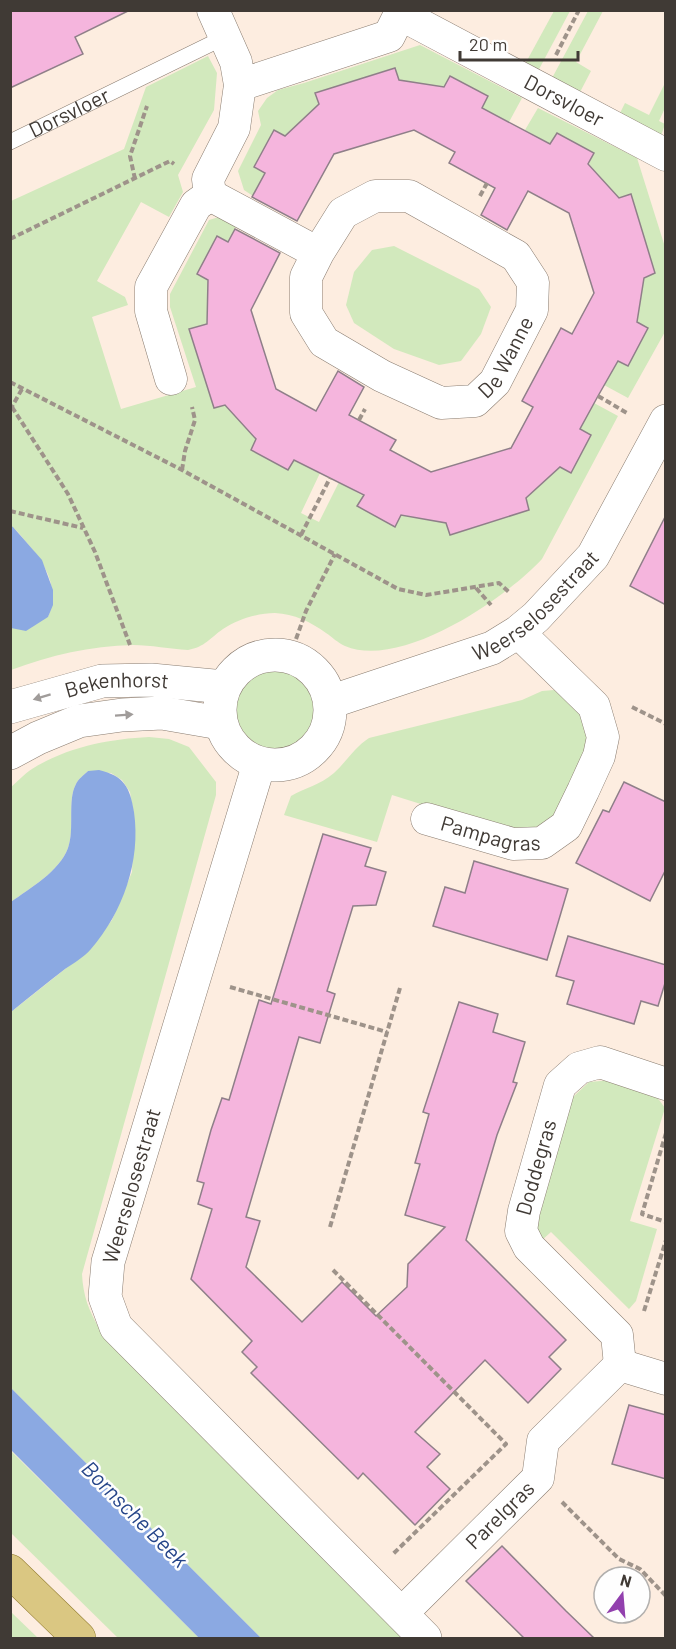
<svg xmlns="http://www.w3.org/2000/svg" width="676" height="1649" font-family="Barlow,sans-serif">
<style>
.green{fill:#d2e9bd}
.water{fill:#8ba9e2}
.building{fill:#f5b5dd;stroke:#8f7f89;stroke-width:1.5}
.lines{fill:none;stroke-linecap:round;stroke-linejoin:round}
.service-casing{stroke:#8a7d71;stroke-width:16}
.minor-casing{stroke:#8a7d71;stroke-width:33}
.tertiary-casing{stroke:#8a7d71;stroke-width:34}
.primary-casing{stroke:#947e31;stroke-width:34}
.path{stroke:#9e938a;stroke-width:4;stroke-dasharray:6 3;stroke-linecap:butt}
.service{stroke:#fff;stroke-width:15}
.minor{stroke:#fff;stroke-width:32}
.tertiary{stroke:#fff;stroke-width:33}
.primary{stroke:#dac782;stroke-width:33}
.oneway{fill:#a09c9a}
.labels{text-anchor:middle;stroke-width:5;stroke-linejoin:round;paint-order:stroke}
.street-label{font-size:21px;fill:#403a35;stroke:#fefefe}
.water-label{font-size:22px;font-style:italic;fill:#254589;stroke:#fefefe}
</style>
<rect width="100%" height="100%" fill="#fdede0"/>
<g class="green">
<polygon points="554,11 570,11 537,73 524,66"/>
<polygon points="588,11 603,11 576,62 591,71 579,94 551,80"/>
<polygon points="420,45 522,98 509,122 482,108 487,96 450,76 444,87 399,80 394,68 316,93 319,104 285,136 274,130 254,167 265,173 253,196 244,190 238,171 261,125 258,111 267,98 278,90 304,83"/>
<path d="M208,56L217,73L214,110L178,175L183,192L169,217L141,202L97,281L125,297L128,305L92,317L121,409L196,387L170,307V294L209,220L229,214L240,219L228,242L217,237L197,274L208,280L207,324L189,329L214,408L225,405L256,439L251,450L288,470L295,459L320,473L301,513L319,522L339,482L363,496L358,506L395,526L401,515L446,523L451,535L529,510L526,498L560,467L571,473L591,436L580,429L594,403L618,416L542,559C505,599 401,670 345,646C338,643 332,637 326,633C311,622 294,614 275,613C258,613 238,619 223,629C210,638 205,647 188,650C170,649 151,645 133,645C90,646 51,655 11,670V628L48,617C60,589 46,564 27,543C22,537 17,530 11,526V201L124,149L146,87Z"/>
<polygon points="665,83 665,108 659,121 665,124 661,136 619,115 625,103 649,115"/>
<polygon points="538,108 637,158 665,247 666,330 628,398 604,385 617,360 628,366 648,329 637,322 644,278 655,273 631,195 619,198 589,164 594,153 557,133 550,144 525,130"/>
<polygon points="394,246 479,289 491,307 481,334 461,361 439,365 394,349 354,323 346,305 354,272 372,250"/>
<circle cx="275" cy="709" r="45"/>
<path d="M554,690L578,710L582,717L589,747L553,822L513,833L392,795L377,842L284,815L291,796C306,787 319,786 334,773C346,762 355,747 369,738L522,700L542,691Z"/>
<path d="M149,737L169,739L189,747L216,782V795L82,1274C83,1296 89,1311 100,1330L408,1638H261L11,1388V1012L89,950L112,920L132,872L134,815L130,792L122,780L111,773L88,771C84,775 78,779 76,784C67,800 75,829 68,848C59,872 30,888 11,902L10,788C17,782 24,774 32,769C67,747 109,739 149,737Z"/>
<polygon points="612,1080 654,1093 665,1108 630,1221 657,1229 636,1301 629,1309 551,1232 542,1240 538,1234 537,1224 572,1098 589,1082"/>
<polygon points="10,1450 199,1638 118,1638 11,1533"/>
<polygon points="10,1612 11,1612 38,1638 11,1638"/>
</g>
<g class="water">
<polygon points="11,526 13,527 42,560 53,590 53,605 48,617 26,631 11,628"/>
<path d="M99,770C124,776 130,787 134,812C141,861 123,912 91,949C84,957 74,963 65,969C47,983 29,997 11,1012V902C30,888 59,872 68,848C75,829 67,800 76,784C78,779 84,775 88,771Z"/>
<polygon points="11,1388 261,1638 199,1638 11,1450"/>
</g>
<g class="building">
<polygon points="10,10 130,10 75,37 83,54 10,88"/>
<polygon points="395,68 399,80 444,87 450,76 488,96 482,108 550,144 557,133 594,153 588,164 619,198 631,194 655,273 644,278 637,322 648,328 628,366 618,361 598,396 580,429 591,435 571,473 560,467 526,498 529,510 450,535 446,523 401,515 395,527 357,506 364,495 294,460 288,470 251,450 256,439 225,405 214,408 189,329 207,324 208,280 197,274 217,236 228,242 235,229 280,253 251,310 276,389 316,411 338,371 364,387 349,415 396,440 390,450 431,472 511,448 533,407 522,401 561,328 572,334 594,293 569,213 528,191 507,230 481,215 495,188 449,163 455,152 414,130 334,154 297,221 252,197 265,173 254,167 274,130 285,136 319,104 315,93"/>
<polygon points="666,515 666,605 630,586"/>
<polygon points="624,782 666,802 666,869 650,901 576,863 603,810 609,812"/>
<polygon points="323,834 371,848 365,866 386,872 376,905 353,906 327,991 335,994 320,1043 299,1037 246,1217 260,1221 246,1267 302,1322 342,1282 376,1316 407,1287 408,1264 445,1227 405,1215 420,1164 415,1163 429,1114 423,1112 459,1002 498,1014 493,1032 525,1042 513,1082 517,1083 497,1135 466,1240 566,1340 549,1357 561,1369 528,1403 485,1360 415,1432 440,1454 427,1467 450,1489 415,1525 363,1473 358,1479 251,1373 257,1367 242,1352 252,1341 191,1279 212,1209 198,1204 204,1183 197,1181 211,1130 222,1098 229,1100 259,1000 271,1004"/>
<polygon points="474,861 568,889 547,960 433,926 445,887 465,893"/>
<polygon points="568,936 666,965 666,980 658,1006 641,1001 634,1024 567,1004 574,981 556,976"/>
<polygon points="629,1405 666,1415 666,1479 612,1464"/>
<polygon points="502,1546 566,1611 594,1638 524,1638 466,1581"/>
</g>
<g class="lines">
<g class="service-casing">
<g id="service">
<path id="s1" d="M10,142L225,37"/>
</g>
</g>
<g class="minor-casing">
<g id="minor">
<path id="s2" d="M213,10L236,62L240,85L389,36L400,14L666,155"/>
<path id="s3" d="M210,195L318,253L306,277V313L324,342L382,376L441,403L475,401L495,382L532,310L533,282L516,256L409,196H375L343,213L318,253"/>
<polyline points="171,379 151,311 151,287 196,205 210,195 208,179 234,128 240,85"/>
<path id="s4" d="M427,819L513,844L542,843L566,826L583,791L599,756L603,737L594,706L518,632"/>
<path id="s5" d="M620,1365L617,1335L529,1247L521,1231L524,1211L560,1085L579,1068L600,1062L666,1084"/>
<path id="s6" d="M401,1614L538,1478L543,1441L620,1365L666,1379"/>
</g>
</g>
<g class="tertiary-casing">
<g id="tertiary">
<circle cx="275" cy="710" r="55"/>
<path id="s7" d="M330,702L492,648L518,632L536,617L593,556L666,421"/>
<path id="s8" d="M10,707L102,681L151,680L224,687"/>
<polyline points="10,753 38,738 79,721 122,715 162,713 220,723"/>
<polyline points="259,764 108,1262 105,1297 116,1327 425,1638"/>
</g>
</g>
<g class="primary-casing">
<polyline id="primary" points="10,1571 79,1638"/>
</g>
<g class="path">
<polyline points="556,55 579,10"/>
<polyline points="135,179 130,156 147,106"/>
<polyline points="480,196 487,183"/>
<polyline points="10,239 170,161 174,164"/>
<polyline points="10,382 182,470 398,589 426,595 499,583 509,592"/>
<polyline points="598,396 627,413"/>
<polyline points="12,407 68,494 95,552 130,645"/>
<polyline points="10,410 22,389"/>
<polyline points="359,420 365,409"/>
<polyline points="182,470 185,451 195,420 192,407"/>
<polyline points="10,511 83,528"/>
<polyline points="301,535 330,478"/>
<polyline points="476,588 491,605"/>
<polyline points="290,656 306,611 335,554"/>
<polyline points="632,707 666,724"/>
<polyline points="230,987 387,1032"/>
<polyline points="666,1133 642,1214 666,1222"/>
<polyline points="330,1227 400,988"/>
<polyline points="333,1270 506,1444 392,1555"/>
<polyline points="644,1311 666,1240"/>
<polyline points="562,1502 619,1559 640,1569 666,1596"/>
</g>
<use href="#service" class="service"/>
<use href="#minor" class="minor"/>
<use href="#tertiary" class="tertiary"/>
<use href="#primary" class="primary"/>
</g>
<defs><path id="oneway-solid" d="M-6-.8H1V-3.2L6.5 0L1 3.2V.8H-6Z" transform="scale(1.5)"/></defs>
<g class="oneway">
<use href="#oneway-solid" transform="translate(42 697) rotate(163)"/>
<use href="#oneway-solid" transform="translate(124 715) rotate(-4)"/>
</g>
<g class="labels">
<g class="street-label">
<text dy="7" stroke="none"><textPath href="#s2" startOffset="447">Dorsvloer</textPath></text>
<text dy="7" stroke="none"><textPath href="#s1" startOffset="66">Dorsvloer</textPath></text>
<text dy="7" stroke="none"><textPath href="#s3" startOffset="440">De Wanne</textPath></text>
<text dy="7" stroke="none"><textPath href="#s7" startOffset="231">Weerselosestraat</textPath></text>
<text dy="7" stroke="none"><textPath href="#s8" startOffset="110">Bekenhorst</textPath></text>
<text dy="7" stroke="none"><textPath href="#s4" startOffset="66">Pampagras</textPath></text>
<text dy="7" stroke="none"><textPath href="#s5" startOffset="238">Doddegras</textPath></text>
<text transform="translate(132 1186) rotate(-74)" y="7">Weerselosestraat</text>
<text dy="7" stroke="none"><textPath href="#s6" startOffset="140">Parelgras</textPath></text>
</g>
<g class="water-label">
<text transform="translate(135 1514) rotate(45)" y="8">Bornsche Beek</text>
</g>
</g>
<rect width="676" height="1649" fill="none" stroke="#403a35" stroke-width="24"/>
<g transform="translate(622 1595) rotate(16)"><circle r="28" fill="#fefefe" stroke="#b2b0ae" stroke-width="1.5"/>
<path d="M0-4.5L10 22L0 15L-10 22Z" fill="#9240ae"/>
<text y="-9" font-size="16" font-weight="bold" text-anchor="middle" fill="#403a35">N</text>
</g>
<path d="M460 51v9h118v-9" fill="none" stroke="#403a35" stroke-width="3"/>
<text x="469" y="51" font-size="18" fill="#403a35" stroke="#fefefe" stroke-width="4.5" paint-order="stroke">20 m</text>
</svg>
